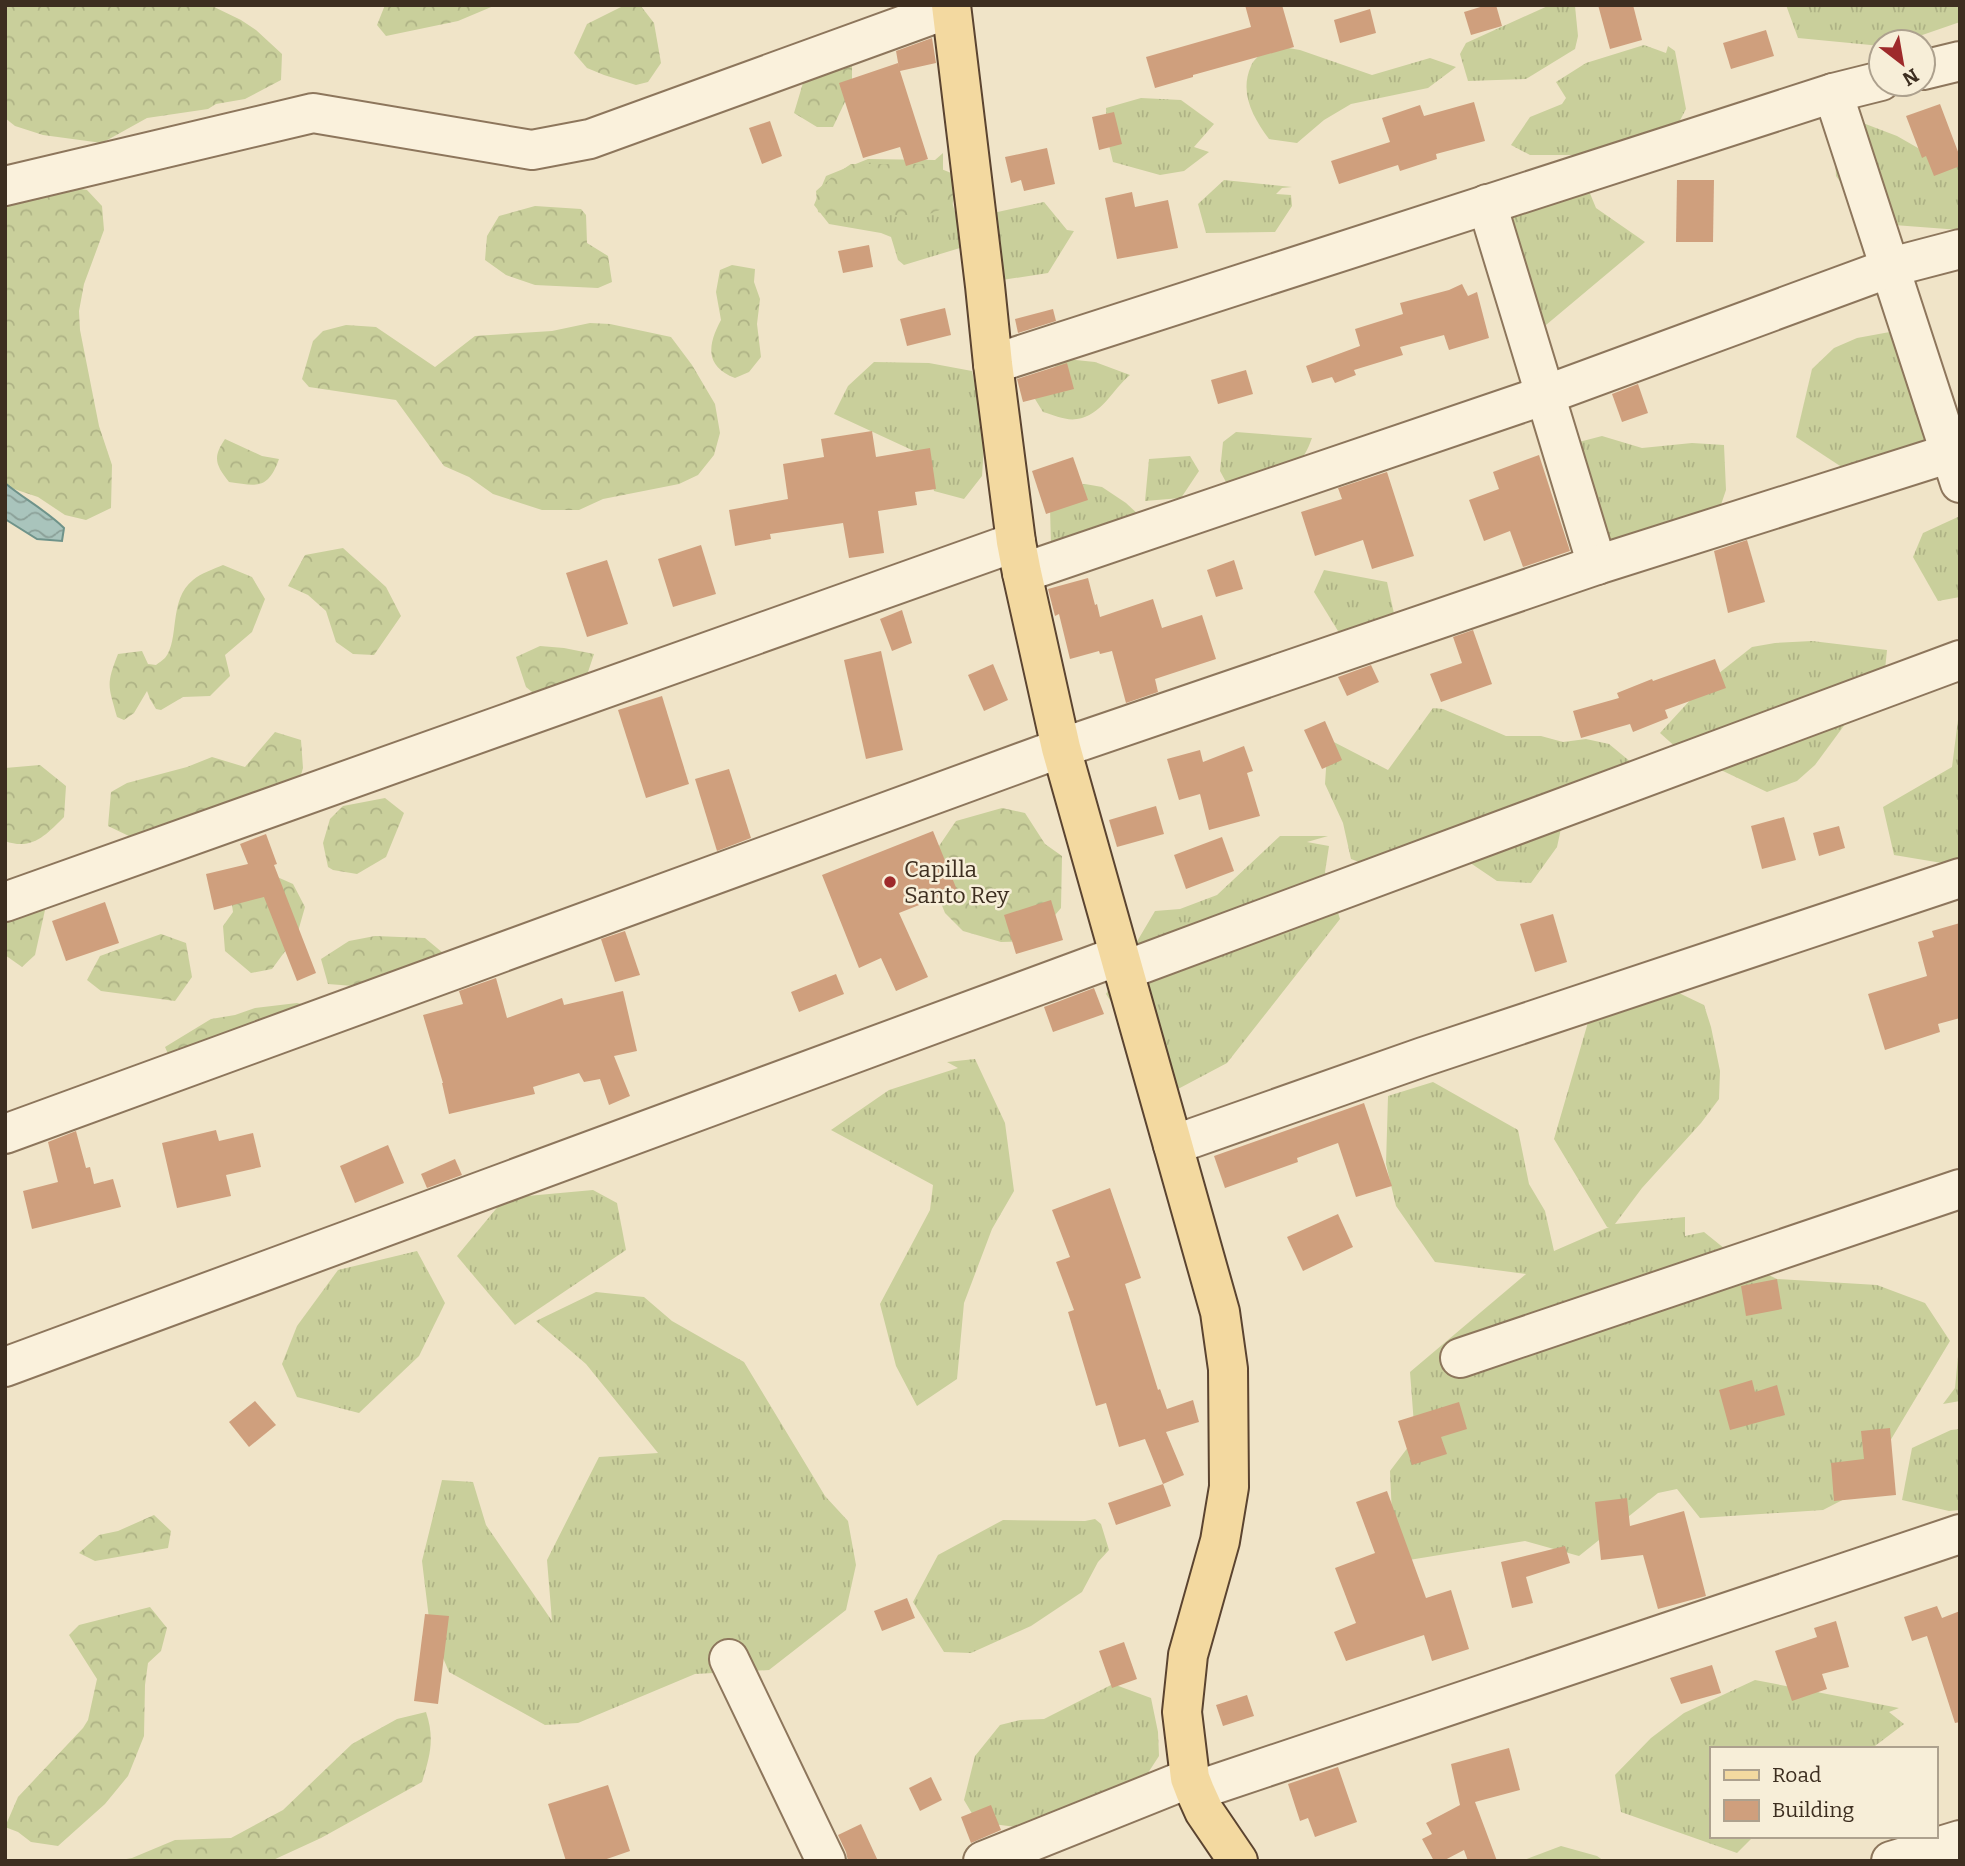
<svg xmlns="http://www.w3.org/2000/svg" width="1965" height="1866" font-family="Bitter,serif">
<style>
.grass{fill:url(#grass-tufts)}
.forest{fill:url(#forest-crowns)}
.water{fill:url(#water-waves);stroke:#6f938a;stroke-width:2}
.building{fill:#cf9f7d}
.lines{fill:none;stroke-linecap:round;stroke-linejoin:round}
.minor-casing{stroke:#8d765c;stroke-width:42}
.major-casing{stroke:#5b4430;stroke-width:42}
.minor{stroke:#faf1dc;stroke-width:38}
.major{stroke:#f3d9a0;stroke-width:38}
.poi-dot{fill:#9e2a2b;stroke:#f7eed8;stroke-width:2.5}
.labels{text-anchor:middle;stroke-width:5;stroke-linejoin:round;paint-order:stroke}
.poi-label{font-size:23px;fill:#3d2e20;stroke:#f7eed8;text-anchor:start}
</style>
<defs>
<pattern id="grass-tufts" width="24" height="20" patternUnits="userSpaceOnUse" patternTransform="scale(1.75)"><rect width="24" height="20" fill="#c9cf9b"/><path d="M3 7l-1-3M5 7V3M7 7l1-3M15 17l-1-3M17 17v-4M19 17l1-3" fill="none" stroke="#aeb285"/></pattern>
<pattern id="forest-crowns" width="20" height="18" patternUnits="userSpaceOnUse" patternTransform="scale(1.75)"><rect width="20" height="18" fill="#c9cf9b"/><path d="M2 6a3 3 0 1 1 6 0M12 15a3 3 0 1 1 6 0" fill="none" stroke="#aeb285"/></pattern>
<pattern id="water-waves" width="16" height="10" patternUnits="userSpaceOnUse" patternTransform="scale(1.75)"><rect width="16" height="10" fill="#a9c4bc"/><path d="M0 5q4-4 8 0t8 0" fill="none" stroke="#8ba098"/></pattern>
</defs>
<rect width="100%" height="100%" fill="#f0e4c8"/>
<g class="grass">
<polygon points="1550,5 1575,6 1578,36 1575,49 1526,79 1468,81 1460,54 1466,43"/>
<polygon points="1786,5 1960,5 1960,22 1902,42 1881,42 1881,46 1798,38"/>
<path d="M1271,45L1300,50L1372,75L1430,58L1456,67L1428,88L1351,104L1324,120L1297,143L1269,139C1253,117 1239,93 1251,66C1254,58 1265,51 1271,45Z"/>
<polygon points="1644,45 1666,53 1668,46 1675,51 1686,109 1676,128 1575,155 1530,155 1511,145 1530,117 1562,104 1566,98 1556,82 1586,63"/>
<polygon points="1141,98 1181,100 1214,124 1194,147 1209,152 1184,171 1160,175 1113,162 1107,137 1106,108"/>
<polygon points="1855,120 1897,136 1925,152 1960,163 1960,230 1894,225 1858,206 1836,176 1834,131"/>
<polygon points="943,153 943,171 957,219 960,248 904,265 898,260 891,237 881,233 829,224 814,205 826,176 868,159 935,160"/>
<polygon points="1224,180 1292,187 1282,188 1276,194 1291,195 1292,206 1275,232 1206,233 1198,204"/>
<polygon points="1589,191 1596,208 1645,242 1546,325 1495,295 1500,228 1514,203"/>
<polygon points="1044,202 1067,230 1074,231 1048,273 989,282 993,213"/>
<polygon points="1917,327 1946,397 1912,478 1866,483 1796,437 1812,369 1834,348 1857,338"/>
<path d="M1066,359L1095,362L1130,375C1113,389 1101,416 1077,419C1066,421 1054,415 1043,412L1035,399C1042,381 1049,368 1066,359Z"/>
<polygon points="874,362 929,363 972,371 985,432 982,476 964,499 934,491 927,457 834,414 848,386"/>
<path d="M1236,432L1312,438C1308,449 1303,460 1293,467C1281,476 1241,481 1226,482L1220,471L1223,442Z"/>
<polygon points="1602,436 1642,448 1692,443 1724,445 1726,490 1707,546 1672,561 1591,532 1579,442"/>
<polygon points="1190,456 1199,471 1181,498 1145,501 1149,459"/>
<polygon points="1085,484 1102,487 1126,503 1140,516 1051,545 1050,508 1072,486"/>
<polygon points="1960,516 1960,597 1938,601 1913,557 1923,533"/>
<polygon points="1324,570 1387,582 1395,618 1346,632 1338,631 1314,592"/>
<polygon points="1812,641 1887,650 1885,670 1815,765 1797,781 1767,792 1679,750 1660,733 1704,685 1752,647 1775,643"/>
<polygon points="1960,704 1960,866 1894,855 1883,807 1952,767"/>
<polygon points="1433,708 1443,709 1506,736 1541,736 1563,742 1586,739 1609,744 1632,763 1562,824 1557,847 1531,883 1497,881 1463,858 1394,875 1351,859 1343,823 1325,784 1328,739 1388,770"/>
<polygon points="1280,836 1328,836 1307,842 1329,846 1325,872 1340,919 1227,1063 1161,1098 1131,1032 1106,994 1155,911 1180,909 1217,895"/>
<polygon points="1658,983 1704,1005 1711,1027 1720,1071 1719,1099 1701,1123 1642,1188 1615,1224 1685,1217 1685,1236 1704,1232 1740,1261 1777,1279 1877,1285 1925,1303 1950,1341 1860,1491 1823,1510 1700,1518 1677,1489 1658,1493 1579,1556 1525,1541 1409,1560 1393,1538 1390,1471 1415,1438 1410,1372 1526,1274 1435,1262 1396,1206 1386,1164 1388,1096 1433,1082 1518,1130 1529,1184 1545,1211 1554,1251 1609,1227 1607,1227 1554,1139 1591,1012"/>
<polygon points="975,1059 1005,1123 1014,1191 992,1229 964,1303 957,1379 917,1406 896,1366 880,1304 930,1210 933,1185 831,1130 889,1090 958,1068 947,1062"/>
<polygon points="593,1190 617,1203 626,1250 515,1325 457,1256 505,1198"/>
<polygon points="417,1251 445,1303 419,1356 359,1413 297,1397 282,1364 297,1326 338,1270"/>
<polygon points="596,1292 644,1297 672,1321 744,1362 825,1496 848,1521 856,1565 846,1610 769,1670 695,1674 578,1723 545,1725 449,1672 430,1627 422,1561 442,1480 473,1482 486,1525 552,1621 547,1560 599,1457 658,1453 586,1364 536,1321"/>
<polygon points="1960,1336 1960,1401 1943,1404 1955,1388"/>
<polygon points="1960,1429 1960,1510 1949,1511 1902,1500 1912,1448 1951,1430"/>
<polygon points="1095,1519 1101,1524 1109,1550 1098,1562 1082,1592 1031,1626 971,1653 944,1652 913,1602 938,1555 1003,1520 1085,1521"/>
<polygon points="1755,1680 1899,1708 1889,1712 1904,1724 1871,1749 1711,1749 1711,1836 1754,1836 1737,1853 1621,1812 1615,1775 1651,1738 1684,1713"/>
<polygon points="1113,1684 1151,1698 1158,1732 1159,1756 1144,1779 1024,1828 977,1822 964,1800 975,1756 1000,1725 1020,1720 1044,1719"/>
<polygon points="1561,1846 1597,1856 1604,1861 1521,1861"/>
</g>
<g class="forest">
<polygon points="5,5 210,5 241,20 256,30 282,54 281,80 245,99 216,104 208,109 147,118 102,143 43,135 15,126 5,118"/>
<polygon points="385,5 496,5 458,21 386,36 377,25"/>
<polygon points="625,5 640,5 654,23 661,63 648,82 636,85 604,75 587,68 574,53 587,24"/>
<polygon points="852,58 852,87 833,127 817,127 794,113 803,83 804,63"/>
<polygon points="851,164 929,164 961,177 952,205 927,215 873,215 832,217 818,212 816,191 833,176"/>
<polygon points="52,184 87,190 102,206 104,230 84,284 79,311 80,330 99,426 112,465 111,508 86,520 65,515 38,497 5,486 5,202"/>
<polygon points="535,206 581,209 586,215 587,243 608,256 612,282 598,288 535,285 506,275 485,260 487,236 499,216"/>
<path d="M732,265L755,269L754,282L760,299L757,324L761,357L749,372L735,378C704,366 708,344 721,320L716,292L720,270Z"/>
<polygon points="590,323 610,324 671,337 692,365 715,404 720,433 714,455 698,475 679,484 603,499 579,510 542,510 493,494 469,477 444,466 396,400 309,387 302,379 313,341 323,331 346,325 376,327 435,367 475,336 552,331"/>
<path d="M225,439L262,456L279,459C268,490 257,486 229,482C216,465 212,458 225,439Z"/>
<polygon points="343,548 386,587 401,616 374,655 353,654 336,642 326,611 308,595 288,586 305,555"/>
<path d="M223,565L252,577L265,599L252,632L225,655L230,676L210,696L183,697L161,710L156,709L150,699L147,691L134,713L124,720L117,717C108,685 106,685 118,654L142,651L148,664L156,665C156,665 164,659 165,658C180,640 168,600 193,580C201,573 214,569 223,565Z"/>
<polygon points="540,646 564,648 594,654 582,690 537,696 526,687 516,657"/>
<polygon points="275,732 301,740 303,768 292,807 131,837 108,826 111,792 127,783 187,767 212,757 245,767"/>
<path d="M40,765L66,786L64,817C46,835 32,851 5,841V768Z"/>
<polygon points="385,798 404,813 386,857 357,874 333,870 328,867 323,843 330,819 343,806"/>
<polygon points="1002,808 1025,813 1045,844 1062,856 1061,908 1033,941 1001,942 963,931 945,913 932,881 939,846 956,821"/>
<polygon points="275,876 293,884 305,907 297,935 272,969 251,973 225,951 223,926 233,912 231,898"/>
<polygon points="22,904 45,910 35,955 22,967 5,955 5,910"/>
<polygon points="161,934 186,943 192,977 175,1001 101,991 87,980 100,956"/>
<polygon points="375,936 425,938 443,953 446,977 366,987 328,984 321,959 349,941"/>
<polygon points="297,1003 339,1012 334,1035 289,1047 169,1056 165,1047 211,1019 235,1015 255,1008"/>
<polygon points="154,1515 171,1531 168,1548 95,1561 79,1553 99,1535 118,1531"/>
<polygon points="150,1607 167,1628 161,1651 148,1663 145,1685 144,1736 128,1776 105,1804 58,1846 31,1842 18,1832 5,1827 18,1797 83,1728 88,1720 97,1679 69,1635 79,1625"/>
<path d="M426,1712C435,1739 430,1756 422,1782L321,1838L271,1861H115L132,1858L175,1840L231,1838L283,1810L352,1744L397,1719Z"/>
</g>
<path class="water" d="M5,483C24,499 47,511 64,528L62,541L37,539L5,519Z"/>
<g class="building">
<polygon points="1245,5 1282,5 1294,47 1193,75 1193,77 1155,88 1146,57 1251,27"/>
<polygon points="1487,5 1496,5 1502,26 1471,35 1464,12"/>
<polygon points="1598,5 1633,5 1642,40 1610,49"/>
<polygon points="1370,9 1376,33 1340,43 1334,20"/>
<polygon points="1766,30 1774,56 1731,69 1723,43"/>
<polygon points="932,38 936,63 900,71 928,159 906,166 900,147 863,158 839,83 898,63 899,68 896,51"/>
<polygon points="1474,102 1485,141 1436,154 1437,159 1400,171 1398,165 1339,184 1331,161 1390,142 1382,118 1420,105 1424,116"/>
<polygon points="1940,104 1960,157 1960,166 1934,176 1926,156 1922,158 1906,116"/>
<polygon points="1114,112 1122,144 1099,150 1092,117"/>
<polygon points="770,121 782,156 762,164 749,128"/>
<polygon points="1047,148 1055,184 1024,191 1021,180 1011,183 1005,157"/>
<polygon points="1677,180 1714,180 1713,242 1676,242"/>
<polygon points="1132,192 1135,207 1168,200 1178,248 1117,259 1105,198"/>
<polygon points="869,245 873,267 843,273 838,251"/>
<polygon points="1462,284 1468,296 1477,292 1489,338 1449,350 1444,335 1400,347 1403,355 1354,370 1356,375 1335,383 1332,377 1312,383 1306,366 1360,346 1355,329 1403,314 1400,303 1449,290"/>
<polygon points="945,308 951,335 907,346 900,319"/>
<polygon points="1053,309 1056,321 1018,333 1015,319"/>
<polygon points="1067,363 1074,389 1023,402 1017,379"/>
<polygon points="1246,370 1253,394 1218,404 1211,380"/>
<polygon points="1638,384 1648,413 1622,422 1612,394"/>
<polygon points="872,431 876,457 930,448 936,489 915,492 917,505 878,511 884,553 849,558 843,523 770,534 771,539 735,546 729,510 788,499 783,464 824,457 821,439"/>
<polygon points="1539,455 1570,551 1523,567 1510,531 1484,541 1469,500 1499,489 1493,472"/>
<polygon points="1073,457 1088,500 1046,514 1032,471"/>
<polygon points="1387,472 1414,556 1372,569 1363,540 1315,556 1301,512 1342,499 1338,488"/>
<polygon points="1747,540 1765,602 1728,613 1714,551"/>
<polygon points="701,545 716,594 673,607 658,559"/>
<polygon points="607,560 628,624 587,637 566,573"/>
<polygon points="1234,560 1243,589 1216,597 1207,570"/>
<polygon points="1088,578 1095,605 1097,604 1100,617 1153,599 1162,628 1202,615 1216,659 1155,679 1158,692 1126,703 1112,651 1100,654 1099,651 1070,659 1059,614 1055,616 1048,589"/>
<polygon points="902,610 912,643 892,651 880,619"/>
<polygon points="1473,630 1492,684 1441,702 1430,674 1462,663 1453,637"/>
<polygon points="881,651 903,750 866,759 844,660"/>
<polygon points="1715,659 1726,688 1665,710 1668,718 1633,732 1630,724 1581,738 1573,711 1619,698 1617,693 1652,679 1653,681"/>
<polygon points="993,664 1008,700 984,711 968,675"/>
<polygon points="1371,665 1379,682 1347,696 1338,677"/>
<polygon points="662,696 689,784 646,798 618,710"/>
<polygon points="1325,721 1342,760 1322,769 1304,730"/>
<polygon points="1244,746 1253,771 1247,773 1260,816 1209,830 1200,794 1179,800 1167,759 1200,750 1203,762"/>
<polygon points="729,769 751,838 717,851 695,779"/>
<polygon points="1156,806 1164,834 1117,847 1109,820"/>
<polygon points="1784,817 1796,860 1762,869 1751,826"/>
<polygon points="1839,826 1845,848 1819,856 1813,833"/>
<polygon points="933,831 957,890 899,913 928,977 896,991 881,958 859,968 822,875"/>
<polygon points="266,834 277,864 274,865 316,973 297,981 264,897 214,910 206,874 248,864 240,844"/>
<polygon points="1222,837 1234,871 1186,889 1174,855"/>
<polygon points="1051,900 1063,940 1016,954 1004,915"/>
<polygon points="105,902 119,943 66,961 52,921"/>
<polygon points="1553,914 1567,962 1535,972 1520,924"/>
<polygon points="1960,923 1960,1018 1938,1024 1940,1032 1885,1050 1868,994 1927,976 1918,942 1934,937 1932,931"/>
<polygon points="625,931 640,975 615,982 601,939"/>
<polygon points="836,974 844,994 799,1012 791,992"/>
<polygon points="496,978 507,1018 562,998 564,1005 623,991 637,1051 614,1056 630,1096 609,1105 600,1079 584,1082 579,1073 533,1087 535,1094 449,1114 442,1083 443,1083 423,1015 463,1004 459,991"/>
<polygon points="1094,988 1104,1014 1053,1032 1044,1007"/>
<polygon points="1364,1103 1392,1186 1356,1197 1338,1143 1297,1158 1298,1162 1225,1188 1214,1156"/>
<polygon points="216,1130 219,1141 253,1133 261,1167 226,1175 231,1196 177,1208 162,1143"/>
<polygon points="76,1131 86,1168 90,1167 94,1184 113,1179 121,1207 32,1229 23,1191 58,1182 48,1142"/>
<polygon points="388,1145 404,1183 355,1203 340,1166"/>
<polygon points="455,1159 462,1175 427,1188 421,1174"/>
<polygon points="1110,1188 1141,1278 1125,1284 1158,1390 1160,1389 1167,1409 1193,1400 1199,1422 1166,1432 1184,1475 1163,1484 1145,1439 1119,1447 1106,1403 1096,1406 1068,1312 1074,1310 1056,1262 1070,1257 1052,1210"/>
<polygon points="1338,1214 1353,1247 1303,1271 1287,1237"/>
<polygon points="1777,1279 1782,1309 1746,1316 1741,1286"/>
<polygon points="1752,1380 1755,1392 1777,1385 1785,1415 1730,1430 1719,1390"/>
<polygon points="255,1401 276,1425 249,1447 229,1422"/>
<polygon points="1459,1402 1467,1429 1441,1437 1447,1454 1412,1465 1398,1421"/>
<polygon points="1890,1428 1896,1495 1834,1501 1831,1463 1864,1459 1861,1431"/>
<polygon points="1163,1484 1171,1506 1116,1525 1108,1503"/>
<polygon points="1387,1491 1426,1598 1451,1590 1469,1649 1432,1661 1424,1635 1346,1661 1334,1632 1356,1623 1335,1568 1375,1553 1356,1502"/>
<polygon points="1627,1498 1630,1526 1684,1511 1706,1596 1658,1609 1643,1555 1601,1560 1595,1502"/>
<polygon points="1565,1546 1570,1563 1526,1577 1533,1603 1512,1608 1501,1562"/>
<polygon points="907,1598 915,1618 882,1631 874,1611"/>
<polygon points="1937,1606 1942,1618 1960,1611 1960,1722 1955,1723 1927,1636 1912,1641 1904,1617"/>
<polygon points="425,1614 449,1616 438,1704 414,1701"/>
<polygon points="1836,1621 1849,1667 1822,1674 1827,1689 1792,1701 1775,1651 1817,1637 1814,1628"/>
<polygon points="1124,1642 1137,1679 1112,1688 1099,1651"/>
<polygon points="1712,1665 1721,1693 1681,1704 1670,1678"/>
<polygon points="1247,1695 1254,1716 1223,1726 1216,1705"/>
<polygon points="1509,1748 1520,1790 1475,1802 1497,1861 1468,1861 1464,1850 1443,1861 1434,1861 1422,1839 1432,1834 1426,1823 1460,1805 1451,1764"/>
<polygon points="1338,1767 1357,1822 1315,1837 1308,1818 1300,1821 1288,1784"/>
<polygon points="931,1777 942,1800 920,1811 909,1788"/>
<polygon points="608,1785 630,1851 601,1861 566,1861 548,1804"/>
<polygon points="991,1805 1001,1830 971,1843 961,1817"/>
<polygon points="861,1824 878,1861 848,1861 846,1852 838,1835"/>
</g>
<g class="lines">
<g class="minor-casing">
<g id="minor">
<polyline points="1923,70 1960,61"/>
<polyline points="1833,93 1960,483"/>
<polyline points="5,186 313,113 532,150 590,139 951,8"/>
<polyline points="1487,204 1597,565"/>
<polyline points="993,364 1833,93 1881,81"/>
<polyline points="1022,573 1545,395 1895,266 1960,249"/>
<polyline points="5,902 1016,542"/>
<polyline points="1123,971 1960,660"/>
<polyline points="5,1134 1061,748 1597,565 1960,450"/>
<polyline points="1173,1145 1423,1057 1960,878"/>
<polyline points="1460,1358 1960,1189"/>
<polyline points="5,1367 1118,956"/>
<polyline points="729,1659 826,1861"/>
<polyline points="1195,1791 1960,1534"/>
<polyline points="983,1861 1190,1778"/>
<polyline points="1891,1861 1960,1840"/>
</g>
</g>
<g class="major-casing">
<polyline id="major" points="951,5 985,286 993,364 1016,542 1022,573 1061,748 1220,1312 1228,1369 1229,1487 1220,1541 1188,1655 1182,1712 1190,1778 1195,1791 1204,1811 1238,1861"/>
</g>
<use href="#minor" class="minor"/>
<use href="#major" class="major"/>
</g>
<circle class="poi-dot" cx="890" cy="882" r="7"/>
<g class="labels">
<g class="poi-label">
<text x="904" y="877">Capilla<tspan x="904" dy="26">Santo Rey</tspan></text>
</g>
</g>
<rect width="1965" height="1866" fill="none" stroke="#3d2e20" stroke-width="14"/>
<rect x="1710" y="1747" width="228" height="91" fill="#f7eed8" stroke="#ada18e" stroke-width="2"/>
<rect x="1724" y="1770" width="35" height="10" fill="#f3d9a0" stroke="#ada18e" stroke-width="2"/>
<text x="1772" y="1782" font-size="21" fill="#3d2e20">Road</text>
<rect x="1724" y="1800" width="35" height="21" fill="#cf9f7d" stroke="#ada18e" stroke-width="2"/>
<text x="1772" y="1817" font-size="21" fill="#3d2e20">Building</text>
<g transform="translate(1902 63) rotate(149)"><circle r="33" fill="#f7eed8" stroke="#ada18e" stroke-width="2"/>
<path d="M0-5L12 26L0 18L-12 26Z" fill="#9e2a2b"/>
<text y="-10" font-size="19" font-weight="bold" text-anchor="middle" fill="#3d2e20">N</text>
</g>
</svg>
